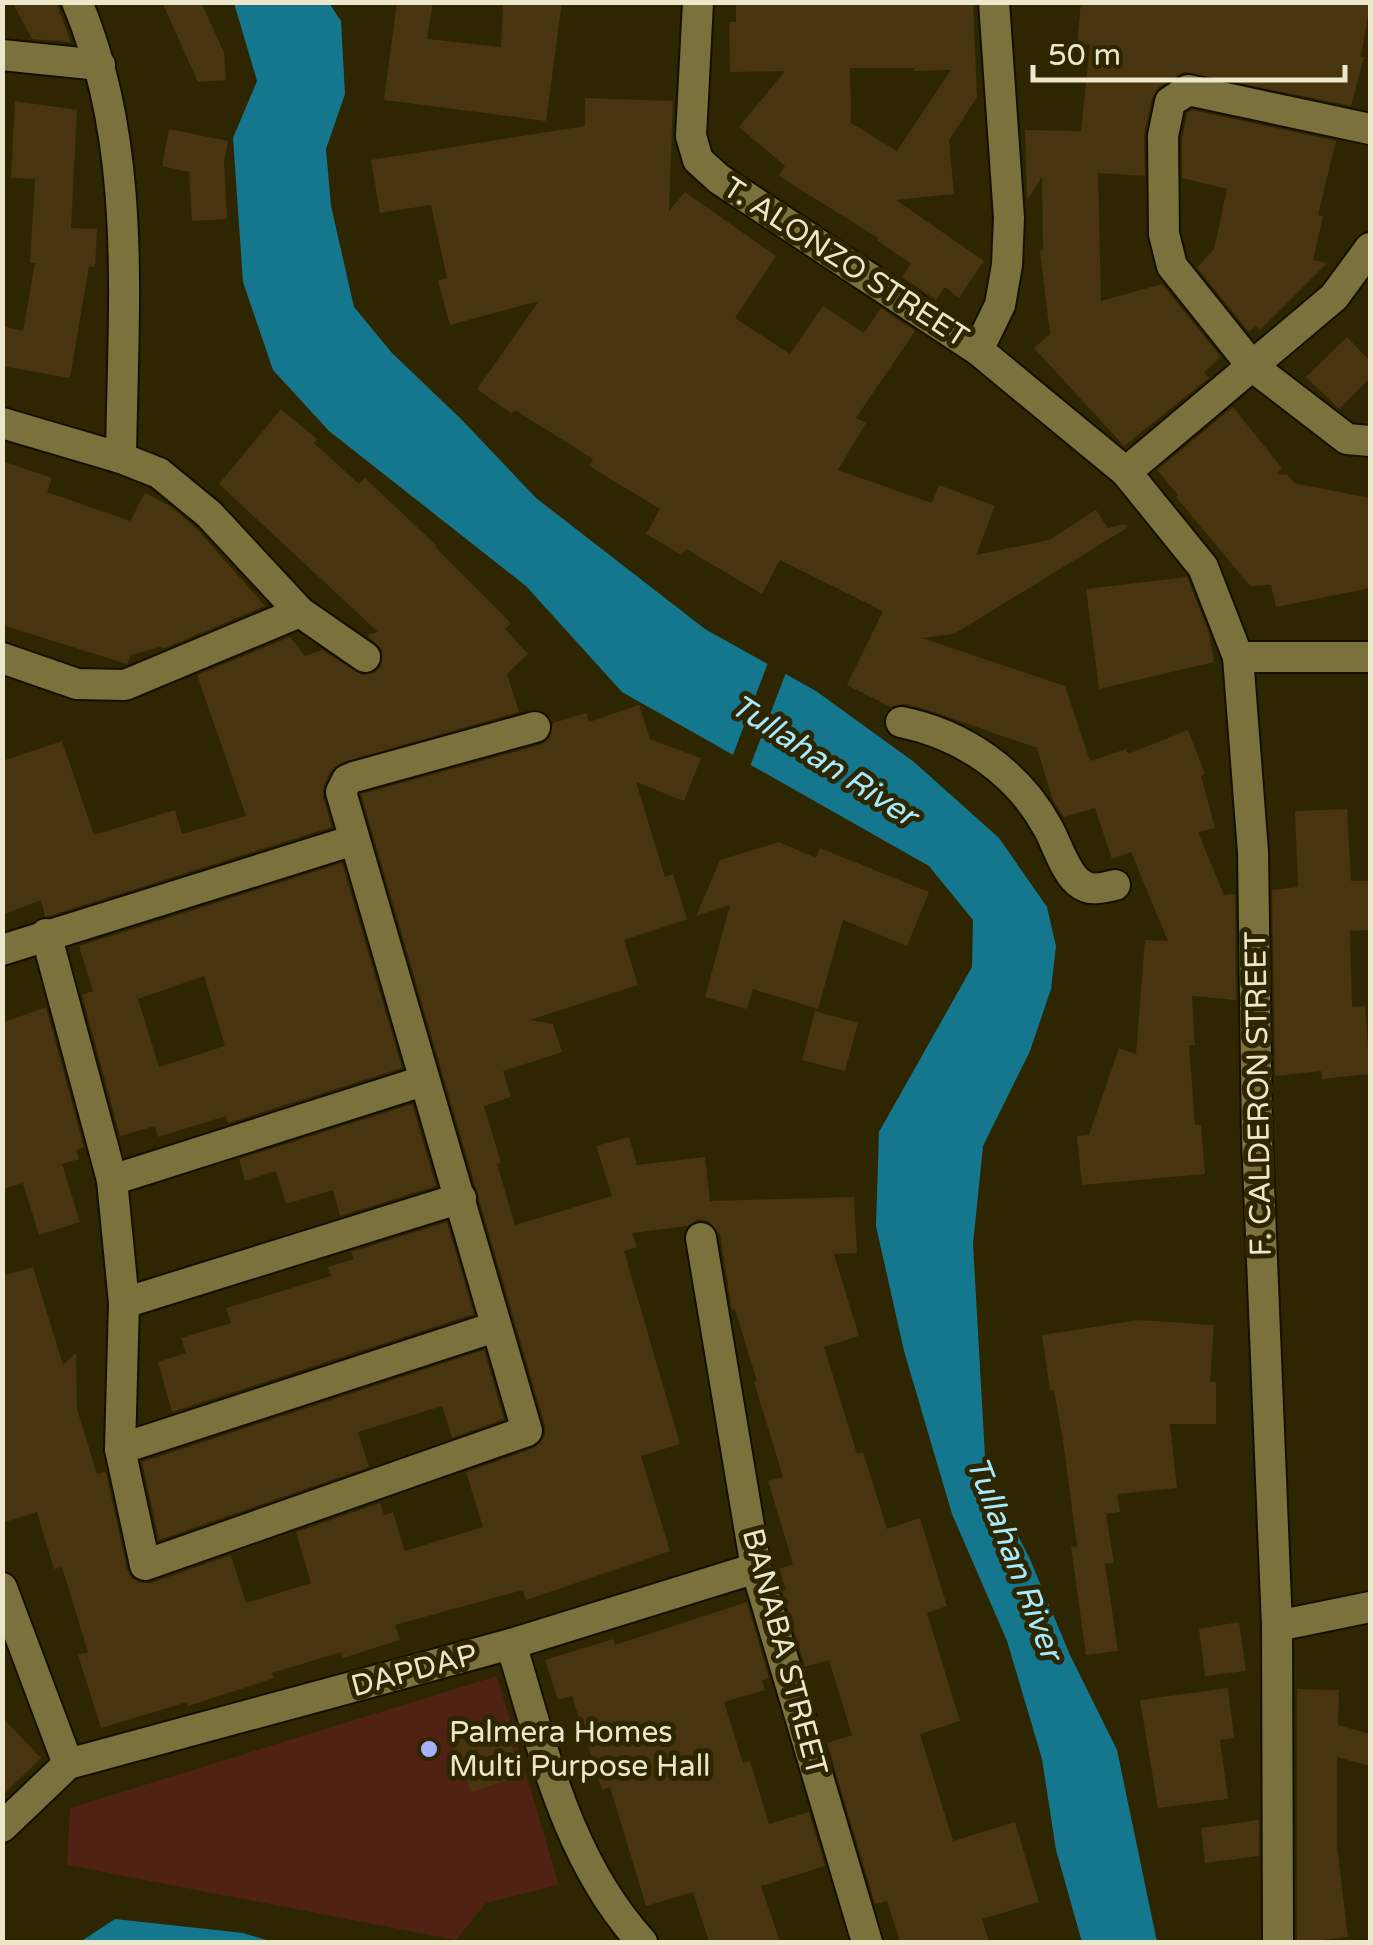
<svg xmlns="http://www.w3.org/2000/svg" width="1373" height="1945" font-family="'Varela Round',sans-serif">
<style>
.green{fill:#4f2214}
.water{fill:#14778e}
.pier{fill:#2e2600}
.building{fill:#48340f;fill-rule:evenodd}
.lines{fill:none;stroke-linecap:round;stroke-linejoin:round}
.minor-casing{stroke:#150f00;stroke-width:34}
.minor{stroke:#7b713c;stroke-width:30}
.poi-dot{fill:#a8b0fc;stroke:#2e2600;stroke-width:4}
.labels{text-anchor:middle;stroke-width:10;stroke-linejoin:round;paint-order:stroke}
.street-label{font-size:30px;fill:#ece7cb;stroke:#2e2600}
.poi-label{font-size:30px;fill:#ece7cb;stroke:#2e2600;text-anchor:start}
.water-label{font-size:32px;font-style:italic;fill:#a7eafe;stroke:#2e2600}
</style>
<rect width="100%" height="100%" fill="#2e2600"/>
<polygon class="green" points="497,1676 559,1885 486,1903 456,1940 67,1865 70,1808"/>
<g class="water">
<polygon points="234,3 329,3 341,21 345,94 326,149 331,206 354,307 392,353 461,419 536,498 705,629 816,691 914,762 999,838 1047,907 1056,946 1051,989 1030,1051 983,1146 973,1244 986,1474 1029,1557 1070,1655 1117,1750 1157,1942 1082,1942 1056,1850 1042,1759 1007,1641 952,1514 904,1351 876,1226 879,1132 972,967 973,920 929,866 622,692 526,586 329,431 273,370 243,282 233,138 257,81"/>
<polygon points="115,1919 243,1933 273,1942 80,1942"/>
</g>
<polygon class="pier" points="769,660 787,670 749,769 731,760"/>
<g class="building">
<polygon points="12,2 56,2 71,42 32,39"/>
<polygon points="162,2 201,2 224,53 226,80 198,82"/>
<polygon points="397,2 433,2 427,39 501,47 503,2 562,2 546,121 384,100"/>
<path d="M736,2H973L977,97L949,140L954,194L896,200L984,261L959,298L945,287L936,300L902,277L911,264L877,240L878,238L779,176L785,166L739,127L785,71L730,72L729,22H736ZM850,68H914L915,71L951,70L897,151L851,123Z"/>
<polygon points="1081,2 1370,2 1361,57 1364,57 1351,106 1184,72 1160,86 1152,98 1144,136 1145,176 1098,173 1101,301 1162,284 1221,357 1204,372 1209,378 1124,446 1034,348 1050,334 1040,251 1043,250 1042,177 1027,200 1025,130 1081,131 1090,45 1077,44"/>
<polygon points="585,98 673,101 669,211 685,192 776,256 735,318 790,354 823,306 864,333 881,308 915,331 856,418 866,423 838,470 932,503 939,485 995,506 976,555 1049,540 1096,510 1108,528 1125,524 1127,528 954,634 922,638 1065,686 1090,761 1126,749 1128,754 1188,730 1205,774 1201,776 1215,828 1198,832 1224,895 1235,894 1236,1000 1192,996 1195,1045 1189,1045 1195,1125 1201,1125 1205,1174 1082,1185 1077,1136 1089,1135 1119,1048 1136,1054 1145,940 1168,941 1131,852 1112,859 1095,808 1064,817 1053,801 1037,748 928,710 905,704 891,707 847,685 883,611 780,560 762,594 686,549 682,555 646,534 660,509 589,466 593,459 515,410 512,414 477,389 539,301 450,325 438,281 447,278 431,205 380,213 371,160 585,126"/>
<polygon points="15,101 77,110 71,228 97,229 95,267 89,266 70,378 2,366 2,326 23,331 35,263 30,263 35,179 11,178"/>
<polygon points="1192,110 1336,141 1318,215 1323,216 1313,260 1327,263 1260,330 1256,326 1249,332 1197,268 1214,249 1227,189 1182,178 1182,138 1187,113"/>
<polygon points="169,129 228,141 224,161 227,219 192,221 189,172 162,166"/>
<polygon points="1347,337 1370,361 1370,378 1339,409 1306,377"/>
<polygon points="1233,407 1282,468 1276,474 1288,475 1294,483 1370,498 1370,588 1276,607 1271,585 1250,586 1176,497 1178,495 1157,470"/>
<polygon points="281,409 317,439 314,443 359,484 365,478 436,545 435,547 511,623 505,629 528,654 507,674 519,712 340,763 330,772 324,785 323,797 332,827 49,916 45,916 41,900 2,915 2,761 62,741 94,835 175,810 182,834 246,816 197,675 290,637 305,656 322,650 362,675 374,673 381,667 382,650 367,635 378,632 219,484"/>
<polygon points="2,461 52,478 47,492 130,521 145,493 170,506 196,528 265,606 165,648 160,647 131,655 127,664 2,625"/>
<polygon points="1187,577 1209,633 1214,662 1099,689 1086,589"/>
<polygon points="639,705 650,739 701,758 684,801 636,782 665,877 673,874 687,919 624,940 638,985 530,1020 553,1024 562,1052 503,1071 511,1097 484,1106 501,1163 497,1164 515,1225 612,1196 596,1146 629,1137 637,1165 705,1157 710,1201 854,1197 857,1253 834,1254 859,1336 824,1347 857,1454 863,1452 887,1529 920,1518 947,1606 927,1613 960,1721 920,1734 953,1841 1015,1822 1039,1902 982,1919 989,1942 900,1942 887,1901 875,1904 827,1743 852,1735 829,1660 805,1667 782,1591 786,1590 779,1569 793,1564 768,1481 783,1477 754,1382 757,1381 735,1309 732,1310 720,1235 708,1221 699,1219 687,1226 632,1233 637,1247 624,1251 680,1444 641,1456 670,1551 526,1600 523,1590 395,1625 400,1640 343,1658 341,1652 272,1673 274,1678 219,1696 188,1706 187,1702 101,1728 78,1655 88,1652 62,1567 54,1569 37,1512 2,1523 2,1276 33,1267 63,1365 76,1353 77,1409 97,1474 106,1472 127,1569 132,1579 142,1583 151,1583 231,1555 246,1603 311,1583 296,1532 380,1503 384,1515 393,1512 405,1551 483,1527 466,1472 534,1448 545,1436 545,1426 361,794 540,745 549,739 553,723 586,713 589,722"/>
<polygon points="1347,809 1351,881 1370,881 1370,930 1350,931 1352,1007 1365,1006 1370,1074 1322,1079 1321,1071 1275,1076 1272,890 1298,887 1295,811"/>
<polygon points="779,842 816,858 820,848 929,892 907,946 843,920 818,1009 753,989 747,1009 705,997 730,905 696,916 720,860"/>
<path d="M342,863L402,1068L228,1123L226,1116L158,1137L155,1126L120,1136L82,995L93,991L79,946ZM204,976L225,1046L159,1067L138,999Z"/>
<polygon points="46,1007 84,1147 76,1150 79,1159 62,1164 80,1222 39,1235 23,1183 2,1189 2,1023"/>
<polygon points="815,1011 858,1023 845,1071 802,1060"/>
<polygon points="412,1104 436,1186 340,1216 333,1190 286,1204 276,1171 245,1181 239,1159"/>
<polygon points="447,1222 474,1314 172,1412 158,1362 186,1353 181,1338 231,1323 226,1308 331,1276 328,1267 354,1259 351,1252"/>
<polygon points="1139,1320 1214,1325 1210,1382 1216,1382 1216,1424 1170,1424 1177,1488 1117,1494 1120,1512 1106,1514 1114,1563 1105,1564 1118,1651 1086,1655 1071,1547 1077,1546 1063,1441 1054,1390 1050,1390 1042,1335"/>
<polygon points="484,1350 504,1419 452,1438 442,1406 358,1432 369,1467 159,1540 142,1462"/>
<polygon points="747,1602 769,1678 762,1681 765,1690 724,1702 743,1763 750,1761 769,1824 809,1812 825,1866 761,1886 780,1942 709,1942 693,1892 646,1906 610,1787 602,1790 572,1696 558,1700 545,1660 613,1639 615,1645"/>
<polygon points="1239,1622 1246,1671 1205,1676 1199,1629"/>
<polygon points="1228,1688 1234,1738 1220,1740 1228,1799 1158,1808 1140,1700"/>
<polygon points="1297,1689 1339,1690 1338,1725 1370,1734 1370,1766 1337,1757 1337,1846 1348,1937 1305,1942 1297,1942"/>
<polygon points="2,1717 41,1758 2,1796"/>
<polygon points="504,1724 522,1775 471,1792 454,1741"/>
<polygon points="1259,1820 1259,1856 1205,1863 1201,1828"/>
</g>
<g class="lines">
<g class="minor-casing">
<g id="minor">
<path d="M77,2C138,146 123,305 121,458"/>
<polyline points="698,2 691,136 698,160 719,179 978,350 1126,472 1203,567 1238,657 1253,852 1257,1138 1277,1626 1278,1942"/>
<polyline points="2,55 100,65"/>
<polyline points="1370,129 1188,90 1170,102 1163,136 1164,234 1172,266 1252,366 1347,439 1370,441"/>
<polyline points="978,350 1000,305 1007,265 1009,218 994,2"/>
<polyline points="2,423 121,458 159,473 209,514 300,612 365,657"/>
<polyline points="1126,472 1334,297 1370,248"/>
<polyline points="1238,657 1370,657"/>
<polyline points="2,658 77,684 125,685 300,612"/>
<path d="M901,722C962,734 1018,772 1048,828C1057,844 1064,870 1078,882C1090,892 1102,888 1115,885"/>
<polyline points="46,934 112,1180 124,1303 120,1449 145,1565 527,1431 341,792 347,780 354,777 535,727"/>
<polyline points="2,950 354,840"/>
<polyline points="112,1180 423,1081"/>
<polyline points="701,1238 756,1568 867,1942"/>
<polyline points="124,1303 461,1198"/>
<polyline points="120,1449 495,1327"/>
<polyline points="2,1588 68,1764"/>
<polyline points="1277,1626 1370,1607"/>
<path d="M511,1644C543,1748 567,1860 642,1942"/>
<polyline points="2,1827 68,1764 511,1644 756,1568"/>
</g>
</g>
<use href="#minor" class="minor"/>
</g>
<circle class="poi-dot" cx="429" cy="1749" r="10"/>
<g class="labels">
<g class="street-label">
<text transform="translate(846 262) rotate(33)" y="10">T. ALONZO STREET</text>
<text transform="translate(1258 1094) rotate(-91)" y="10">F. CALDERON STREET</text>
<text transform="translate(785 1652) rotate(75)" y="10">BANABA STREET</text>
<text transform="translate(414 1670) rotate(-15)" y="10">DAPDAP</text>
</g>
<g class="poi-label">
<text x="449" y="1742">Palmera Homes<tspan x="449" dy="34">Multi Purpose Hall</tspan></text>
</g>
<g class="water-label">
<text transform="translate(824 760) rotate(33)" y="11">Tullahan River</text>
<text transform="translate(1015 1558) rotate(69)" y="11">Tullahan River</text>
</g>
</g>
<rect width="1373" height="1945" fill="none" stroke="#ece7cb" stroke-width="10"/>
<path d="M1033 65v15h312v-15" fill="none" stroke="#ece7cb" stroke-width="5"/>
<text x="1048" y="65" font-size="30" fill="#ece7cb" stroke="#2e2600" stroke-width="8" paint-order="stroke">50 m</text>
</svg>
